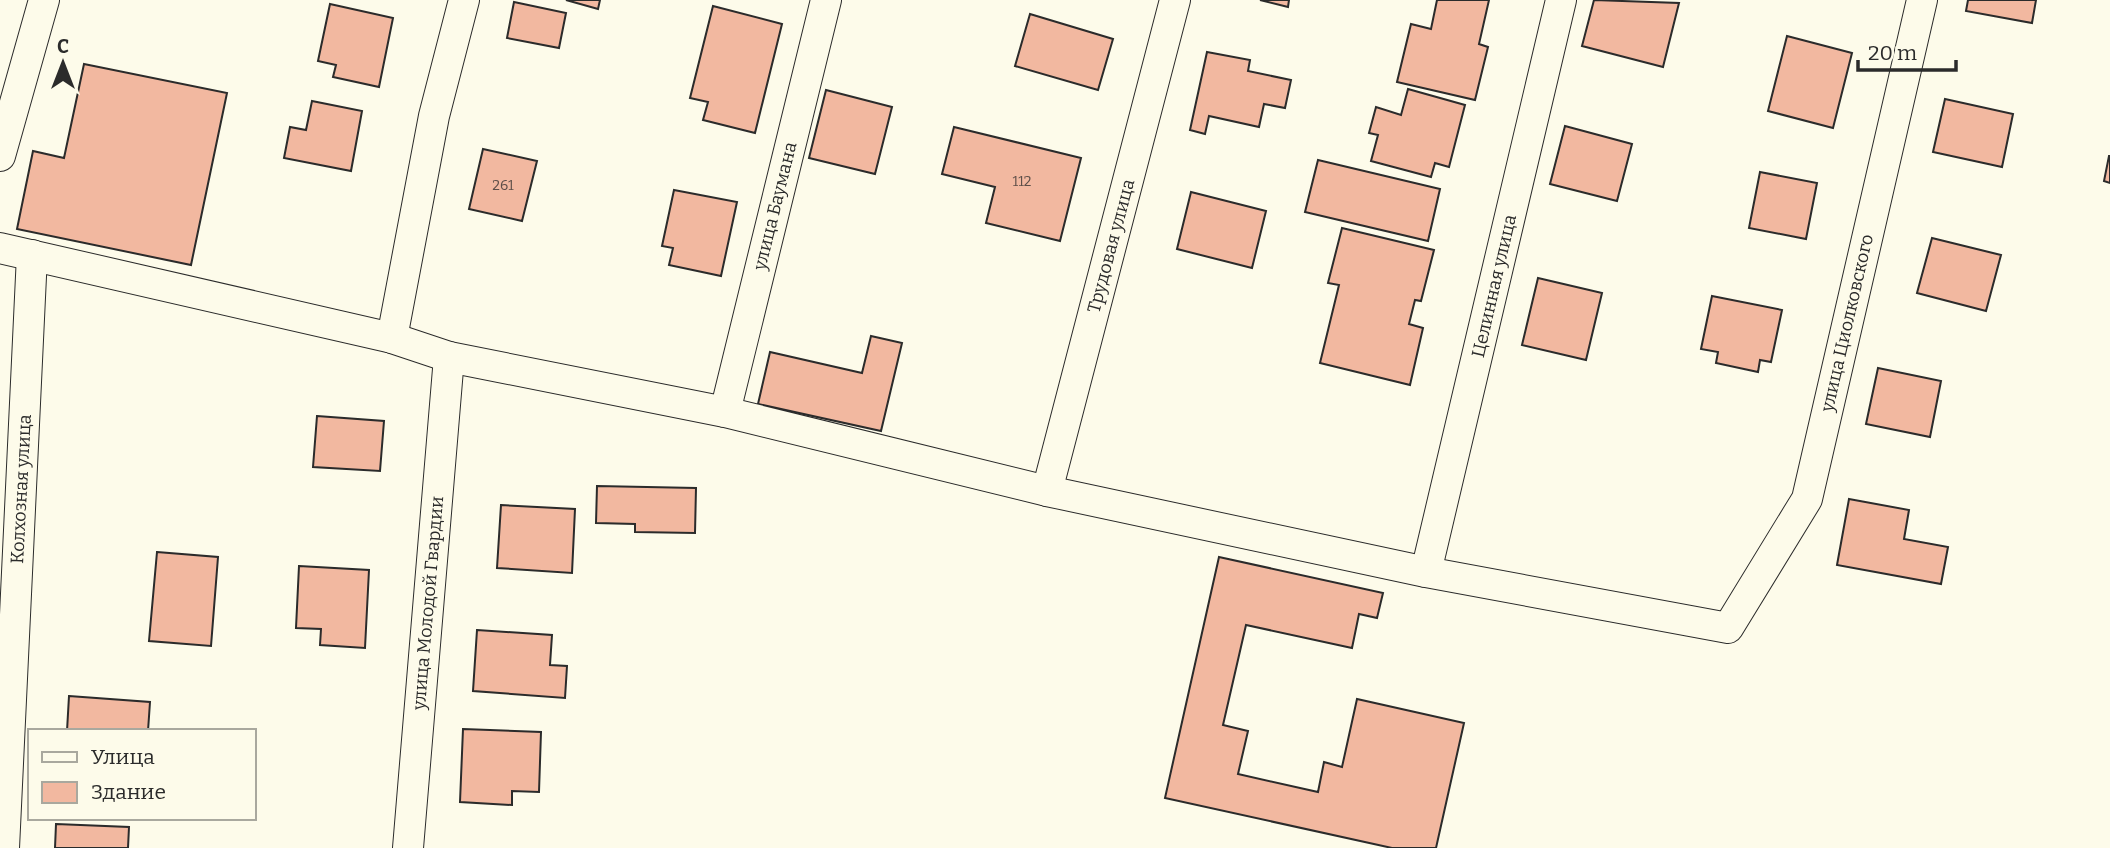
<svg xmlns="http://www.w3.org/2000/svg" width="2110" height="848" font-family="Bitter,serif">
<style>
.building{fill:#f2b8a0;stroke:#2b2b2b;stroke-width:2}
.lines{fill:none;stroke-linecap:round;stroke-linejoin:round}
.minor-casing{stroke:#2b2b2b;stroke-width:32}
.minor{stroke:#fdfbea;stroke-width:30}
.labels{text-anchor:middle;stroke-width:5;stroke-linejoin:round;paint-order:stroke}
.number-label{font-size:14px;fill:#5d4e48}
.street-label{font-size:18px;fill:#2b2b2b;stroke:#fdfbea}
</style>
<rect width="100%" height="100%" fill="#fdfbea"/>
<g class="building">
<polygon points="566,0 600,0 598,9"/>
<polygon points="1260,0 1289,0 1288,7"/>
<polygon points="1437,0 1489,0 1479,44 1488,47 1475,100 1397,82 1411,24 1431,29"/>
<polygon points="1594,0 1679,3 1663,67 1582,46"/>
<polygon points="1968,0 2036,0 2032,23 1966,11"/>
<polygon points="514,2 566,13 559,48 507,38"/>
<polygon points="330,4 393,18 379,87 333,77 336,65 318,61"/>
<polygon points="713,6 782,24 755,133 703,120 708,102 690,98"/>
<polygon points="1030,14 1113,39 1098,90 1015,66"/>
<polygon points="1787,36 1852,53 1833,128 1768,111"/>
<polygon points="1207,52 1250,60 1248,71 1291,80 1285,108 1264,104 1259,127 1209,116 1205,134 1190,130"/>
<polygon points="84,64 227,93 191,265 17,229 33,151 64,158"/>
<polygon points="1408,89 1465,105 1449,167 1435,163 1431,177 1371,161 1378,135 1369,133 1376,107 1401,115"/>
<polygon points="826,90 892,107 875,174 809,158"/>
<polygon points="1945,99 2013,114 2002,167 1933,152"/>
<polygon points="312,101 362,111 351,171 284,158 290,127 306,130"/>
<polygon points="1565,126 1632,144 1617,201 1550,184"/>
<polygon points="954,127 1081,158 1060,241 986,223 995,187 942,174"/>
<polygon points="483,149 537,161 522,221 469,209"/>
<polygon points="2109,156 2110,156 2110,183 2104,181"/>
<polygon points="1318,160 1440,189 1428,241 1305,212"/>
<polygon points="1760,172 1817,183 1806,239 1749,228"/>
<polygon points="674,190 737,202 721,276 669,265 673,248 662,246"/>
<polygon points="1191,192 1266,211 1252,268 1177,249"/>
<polygon points="1342,228 1434,250 1421,301 1415,300 1409,324 1423,328 1410,385 1320,363 1339,285 1328,283"/>
<polygon points="1932,238 2001,255 1986,311 1917,293"/>
<polygon points="1538,278 1602,293 1586,360 1522,345"/>
<polygon points="1712,296 1782,310 1771,362 1760,360 1758,372 1716,363 1718,352 1701,349"/>
<polygon points="871,336 902,343 881,431 758,404 770,352 862,373"/>
<polygon points="1878,368 1941,381 1930,437 1866,424"/>
<polygon points="317,416 384,421 380,471 313,467"/>
<polygon points="597,486 696,488 695,533 635,532 635,524 596,523"/>
<polygon points="1849,499 1909,510 1904,539 1948,547 1941,584 1837,565"/>
<polygon points="501,505 575,509 572,573 497,568"/>
<polygon points="157,552 218,557 211,646 149,641"/>
<polygon points="1219,557 1383,593 1377,618 1359,614 1352,648 1246,625 1223,725 1248,731 1238,774 1318,792 1324,762 1342,767 1357,699 1464,723 1436,848 1392,848 1165,798"/>
<polygon points="299,566 369,570 365,648 320,645 321,629 296,628"/>
<polygon points="477,630 552,635 550,665 567,666 565,698 473,691"/>
<polygon points="69,696 150,702 148,731 67,731"/>
<polygon points="463,729 541,732 539,792 512,791 512,805 460,802"/>
<polygon points="56,824 129,827 128,848 55,848"/>
</g>
<g class="lines">
<g class="minor-casing">
<g id="minor">
<polyline points="0,156 44,0"/>
<polyline points="0,248 392,338 449,357 725,412 1047,491 1426,572 1728,628 1807,499 1922,0"/>
<polyline points="392,338 434,116 464,0"/>
<polyline points="725,412 826,0"/>
<polyline points="1047,491 1175,0"/>
<polyline points="1426,572 1561,0"/>
<polyline points="4,848 32,255"/>
<polyline points="408,848 449,357"/>
</g>
</g>
<use href="#minor" class="minor"/>
</g>
<g class="labels">
<g class="number-label">
<text x="1022" y="186">112</text>
<text x="503" y="190">261</text>
</g>
<g class="street-label">
<text transform="translate(775 206) rotate(-76)" y="6">улица Баумана</text>
<text transform="translate(1111 246) rotate(-75)" y="6">Трудовая улица</text>
<text transform="translate(1494 286) rotate(-77)" y="6">Целинная улица</text>
<text transform="translate(1847 323) rotate(-77)" y="6">улица Циолковского</text>
<text transform="translate(21 489) rotate(-87)" y="6">Колхозная улица</text>
<text transform="translate(428 603) rotate(-85)" y="6">улица Молодой Гвардии</text>
</g>
</g>
<rect x="28" y="729" width="228" height="91" fill="#fdfbea" stroke="#a9a89e" stroke-width="2"/>
<rect x="42" y="752" width="35" height="10" fill="#fdfbea" stroke="#a9a89e" stroke-width="2"/>
<text x="91" y="764" font-size="21" fill="#2b2b2b">Улица</text>
<rect x="42" y="782" width="35" height="21" fill="#f2b8a0" stroke="#a9a89e" stroke-width="2"/>
<text x="91" y="799" font-size="21" fill="#2b2b2b">Здание</text>
<g transform="translate(63 63)" stroke="#fdfbea" stroke-width="5" paint-order="stroke">
<path d="M0-5L12 26L0 18L-12 26Z" fill="#2b2b2b"/>
<text y="-10" font-size="19" font-weight="bold" text-anchor="middle" fill="#2b2b2b">С</text>
</g>
<path d="M1858 60v10h98v-10" fill="none" stroke="#2b2b2b" stroke-width="3.5"/>
<text x="1868" y="60" font-size="21" fill="#2b2b2b" stroke="#fdfbea" stroke-width="5" paint-order="stroke">20 m</text>
</svg>
